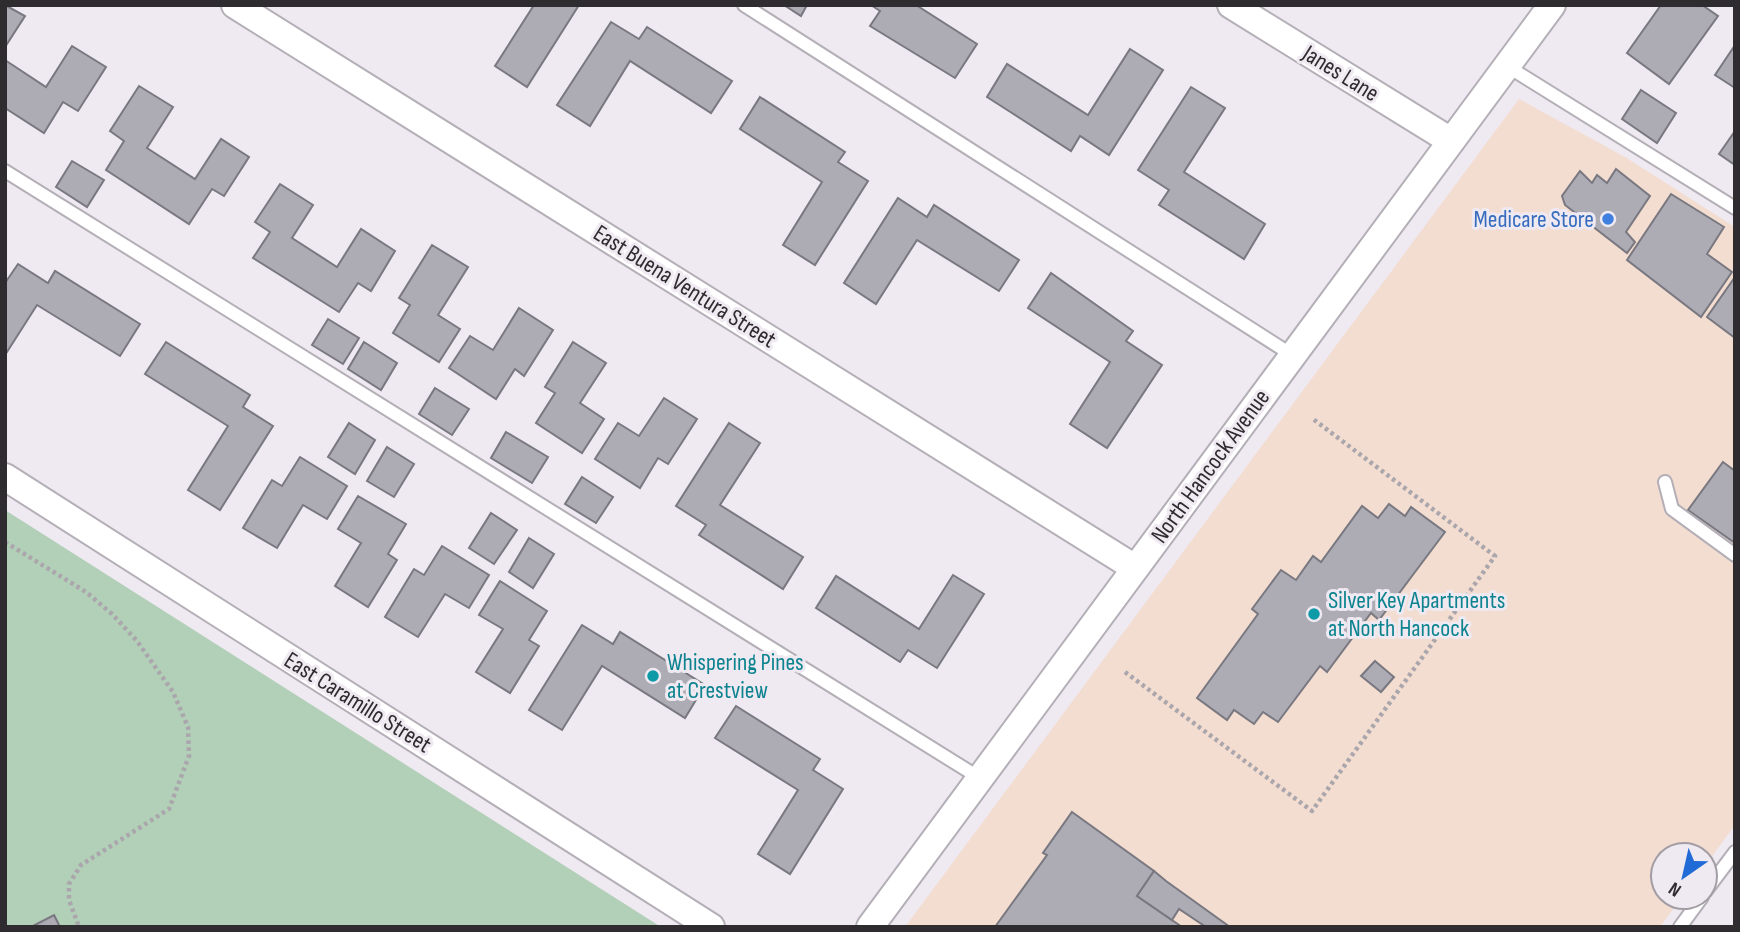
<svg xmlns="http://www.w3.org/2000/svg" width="1740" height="932" font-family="'Sofia Sans Condensed',sans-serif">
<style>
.commercial{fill:#f3ddd0}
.green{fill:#b2cfb8}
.building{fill:#adacb5;stroke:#797880;stroke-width:2}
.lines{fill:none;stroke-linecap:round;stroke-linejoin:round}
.service-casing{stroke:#b4afb7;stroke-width:16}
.minor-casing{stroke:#b4afb7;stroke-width:30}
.path{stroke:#aaa6ac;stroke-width:4.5;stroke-dasharray:3.5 3.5;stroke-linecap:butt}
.service{stroke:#fff;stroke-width:12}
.minor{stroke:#fff;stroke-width:26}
.shop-dot{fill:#3f7fe0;stroke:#efe9f2;stroke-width:2.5}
.culture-dot{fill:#0f9aa8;stroke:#efe9f2;stroke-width:2.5}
.labels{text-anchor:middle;stroke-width:6;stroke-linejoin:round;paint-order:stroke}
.street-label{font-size:24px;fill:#2e2c2f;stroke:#efe9f2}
.shop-label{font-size:24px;fill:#366cbe;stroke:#efe9f2;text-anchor:end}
.culture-label{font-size:24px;fill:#0d838f;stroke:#efe9f2;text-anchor:start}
</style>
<rect width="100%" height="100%" fill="#efe9f2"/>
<polygon class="commercial" points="1519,99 1625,157 1735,227 1735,825 1705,866 1705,855 1663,855 1663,897 1682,897 1660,927 905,927"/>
<polygon class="green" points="5,510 661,927 5,927"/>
<g class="building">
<polygon points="5,5 25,16 5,47"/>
<polygon points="534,5 579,5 527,87 495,66"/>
<polygon points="784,5 807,5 801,16"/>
<polygon points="871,5 916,5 977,44 955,78 870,26 880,11"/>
<polygon points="1661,5 1702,5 1718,16 1669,84 1627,53"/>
<polygon points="611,22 639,39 647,27 732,81 711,113 630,61 590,126 557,105"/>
<polygon points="1735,45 1735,88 1715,75"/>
<polygon points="72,46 106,67 78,111 63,102 44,133 5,108 5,60 46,87"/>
<polygon points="1130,49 1163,70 1109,155 1080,136 1071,151 987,97 1007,64 1088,115"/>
<polygon points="139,86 173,107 147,148 195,179 221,139 249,157 224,196 212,189 189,224 106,170 124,141 110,131"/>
<polygon points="1191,87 1225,108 1184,172 1265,224 1244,259 1159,205 1169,190 1138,170"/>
<polygon points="1641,90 1676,113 1657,143 1622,119"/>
<polygon points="760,97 845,152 838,162 868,181 815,265 783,245 822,182 740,129"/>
<polygon points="1735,131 1735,165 1719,154"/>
<polygon points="72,161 104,180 87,207 56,187"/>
<polygon points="1616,169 1650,196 1626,232 1635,242 1627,253 1565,205 1562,196 1580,171 1592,183 1597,175 1607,183"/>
<polygon points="280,184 313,205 292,238 337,267 361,229 395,251 371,291 358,283 339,312 253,258 270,232 255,222"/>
<polygon points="1671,194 1724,227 1707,254 1732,272 1701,317 1627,260"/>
<polygon points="898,198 927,217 934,205 1019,260 999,291 917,240 876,304 844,283"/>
<polygon points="432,245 468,267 438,315 460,329 439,362 393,333 410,305 399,298"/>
<polygon points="18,264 48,283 55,271 140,324 120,356 37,305 5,355 5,283"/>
<polygon points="1051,273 1133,331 1126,341 1162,365 1107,448 1070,424 1110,362 1028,308"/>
<polygon points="1735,277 1735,338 1707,317"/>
<polygon points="519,308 553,330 524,376 515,369 496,399 449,368 470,336 493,350"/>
<polygon points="328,319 359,338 343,364 312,345"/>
<polygon points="166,342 250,395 243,407 273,426 220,510 188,490 228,426 145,374"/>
<polygon points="364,342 397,363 381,390 348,369"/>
<polygon points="573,342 606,363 580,403 604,419 582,453 536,423 555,393 545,387"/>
<polygon points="435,388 469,409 452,435 419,414"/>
<polygon points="664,398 697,419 668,464 658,458 640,488 595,459 618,423 639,436"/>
<polygon points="349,423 375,440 355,474 328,457"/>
<polygon points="729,423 760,443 720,505 803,557 783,589 699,535 706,525 676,506"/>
<polygon points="506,432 548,457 532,483 491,458"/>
<polygon points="387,447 414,464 394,497 367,481"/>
<polygon points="300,457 347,486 327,519 303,505 277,548 243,528 272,480 282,486"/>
<polygon points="1723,462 1735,471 1735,543 1688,510"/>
<polygon points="582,477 613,497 596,523 565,504"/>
<polygon points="358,496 406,524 388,554 397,560 368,607 335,586 361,543 338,529"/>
<polygon points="1389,504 1405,516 1411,507 1445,532 1379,620 1371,613 1327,672 1320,666 1278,722 1263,712 1254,724 1234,710 1227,720 1197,698 1258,614 1252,609 1281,570 1296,580 1313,556 1321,562 1362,506 1378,518"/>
<polygon points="491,513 517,530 494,564 469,548"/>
<polygon points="529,538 554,554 533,588 509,572"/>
<polygon points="442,546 489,575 469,608 445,594 418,637 385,617 414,569 424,575"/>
<polygon points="953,575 984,594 937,668 908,650 900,662 816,608 836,576 919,629"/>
<polygon points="500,581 547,611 529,640 539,646 510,693 476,672 503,629 479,615"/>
<polygon points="582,625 613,644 620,632 705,685 685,718 602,666 562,730 529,710"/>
<polygon points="1375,661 1394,677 1381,692 1361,676"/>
<polygon points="736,706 820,759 813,770 843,789 790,874 758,854 798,790 715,738"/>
<polygon points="1072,812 1154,871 1137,896 1182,927 995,927 1047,855 1043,853"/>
<polygon points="1154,871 1166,881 1230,927 1206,927 1179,909 1172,920 1137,896"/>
<polygon points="54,915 60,927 31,927"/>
</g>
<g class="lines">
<g class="service-casing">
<g id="service">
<polyline points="744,5 1292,355"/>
<polyline points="1507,66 1735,208"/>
<polyline points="5,171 978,777"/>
<polyline points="1665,482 1672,509 1735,555"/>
<polyline points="1705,892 1735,852"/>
<polyline points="1680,927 1702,897"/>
</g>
</g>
<g class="minor-casing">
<g id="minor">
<polyline points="235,5 1135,568"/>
<polyline points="1231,5 1451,141"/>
<polyline points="5,477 711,927"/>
<polyline points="870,927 1552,5"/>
</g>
</g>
<g class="path">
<polyline points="5,542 86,592 112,614 137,641 173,692 188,727 189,756 169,809 81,865 69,884 69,900 79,927"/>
<polyline points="1125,672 1312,811 1495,556 1313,419"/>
</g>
<use href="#service" class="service"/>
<use href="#minor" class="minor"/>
</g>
<circle class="shop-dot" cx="1608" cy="219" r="7"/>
<g class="culture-dot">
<circle cx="1314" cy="614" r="7"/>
<circle cx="653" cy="676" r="7"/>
</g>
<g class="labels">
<g class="street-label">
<text transform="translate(1341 73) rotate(32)" y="8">Janes Lane</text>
<text transform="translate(685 286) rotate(32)" y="8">East Buena Ventura Street</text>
<text transform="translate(1210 466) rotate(-54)" y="8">North Hancock Avenue</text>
<text transform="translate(358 702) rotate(32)" y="8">East Caramillo Street</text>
</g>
<g class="shop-label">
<text x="1594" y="227">Medicare Store</text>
</g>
<g class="culture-label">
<text x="1328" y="608">Silver Key Apartments<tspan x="1328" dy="28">at North Hancock</tspan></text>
<text x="667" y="670">Whispering Pines<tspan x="667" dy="28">at Crestview</tspan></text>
</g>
</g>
<rect width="1740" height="932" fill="none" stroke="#2e2c2f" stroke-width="14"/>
<g transform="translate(1684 876) rotate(214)"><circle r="33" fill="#efe9f2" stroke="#a29da4" stroke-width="2"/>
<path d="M0-5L12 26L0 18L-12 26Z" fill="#216bd7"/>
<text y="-10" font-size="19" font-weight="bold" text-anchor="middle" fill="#2e2c2f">N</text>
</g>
</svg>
